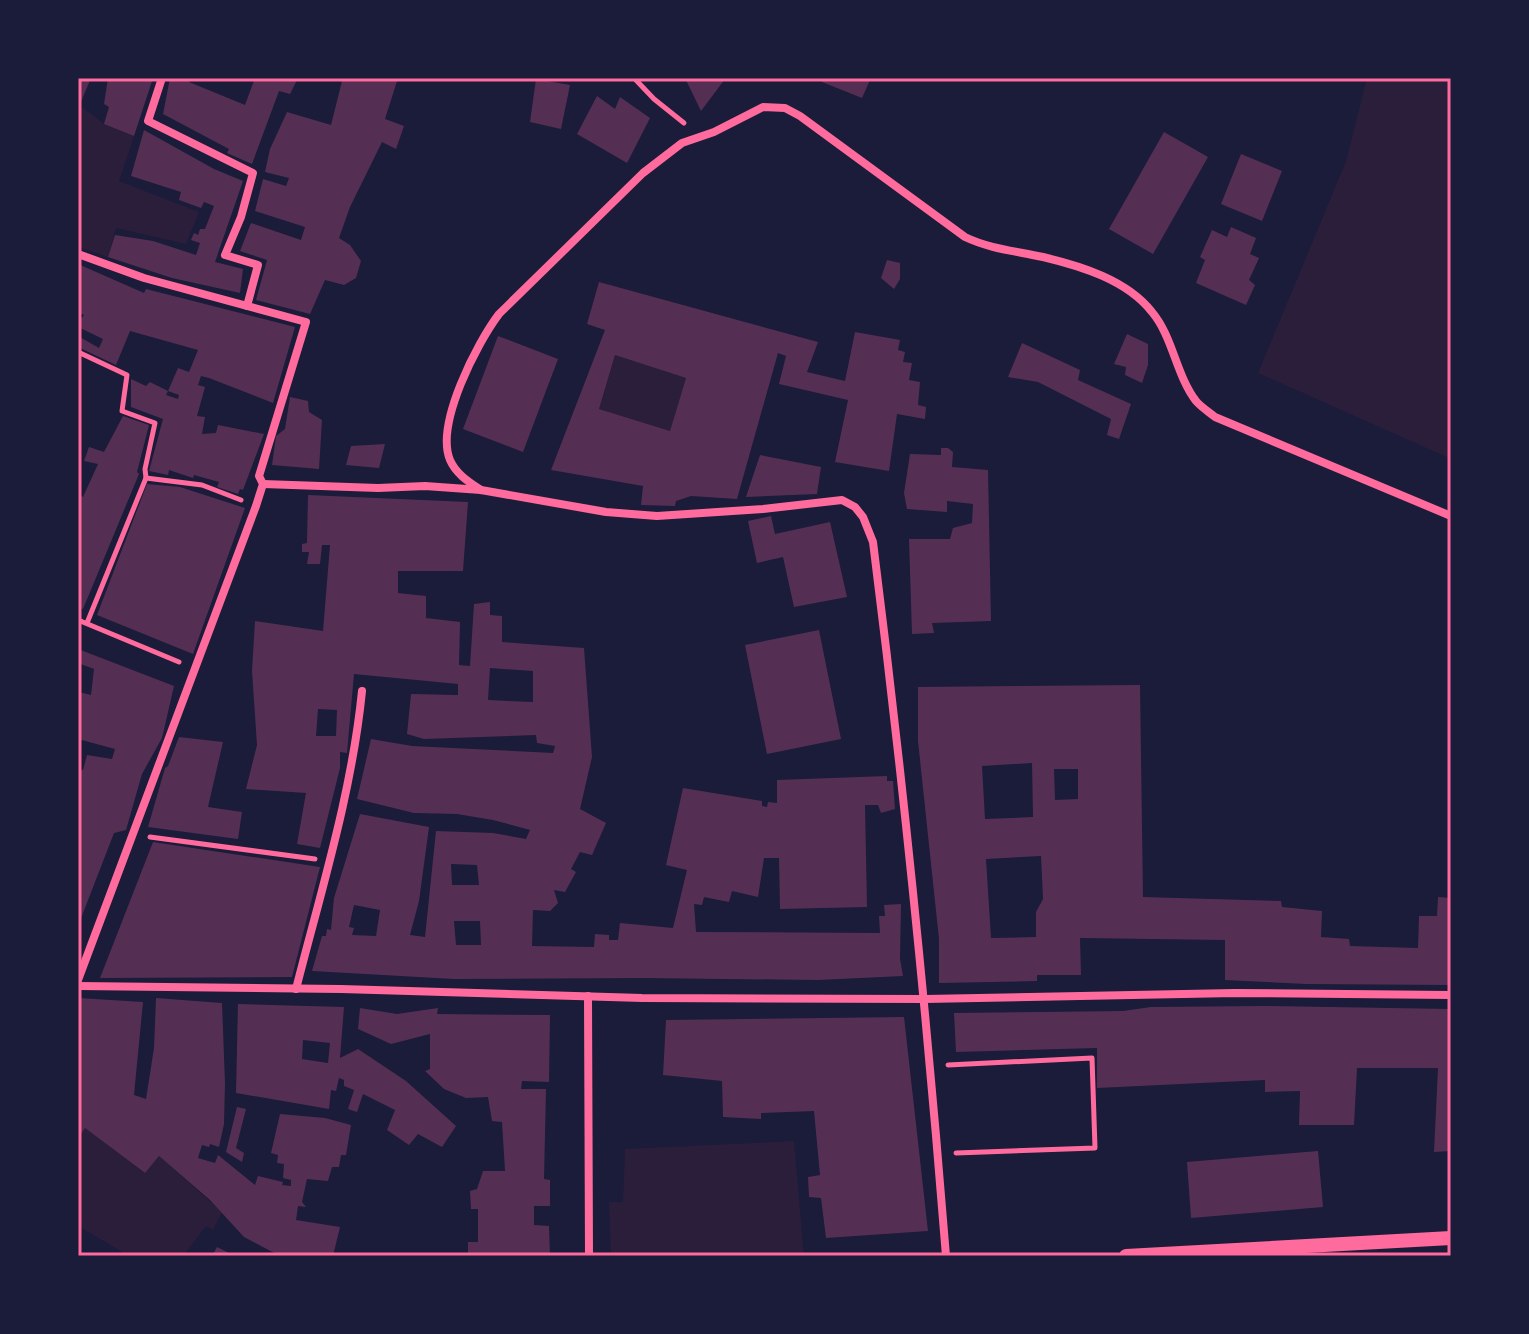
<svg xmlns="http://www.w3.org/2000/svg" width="1529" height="1334" font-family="'Public Sans',sans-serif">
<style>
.green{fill:#2a1e3b}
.building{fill:#542f53;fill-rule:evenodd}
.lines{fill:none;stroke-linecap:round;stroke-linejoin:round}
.path{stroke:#ff6b9d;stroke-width:5}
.minor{stroke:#ff6b9d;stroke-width:8}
.tertiary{stroke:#ff6b9d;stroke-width:14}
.neatline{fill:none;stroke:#ff6b9d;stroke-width:3}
</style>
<rect width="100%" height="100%" fill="#1b1b3a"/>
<g class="green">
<polygon points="1367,78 1451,78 1451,459 1258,373 1346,161"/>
<polygon points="78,104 104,124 134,136 119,181 199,212 186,244 116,228 108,257 78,247"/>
<polygon points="615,355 686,378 670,431 599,409"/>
<polygon points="85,1128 144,1173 159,1156 222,1212 213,1230 206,1226 183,1256 129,1256 78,1226 78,1132 81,1134"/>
<polygon points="794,1141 804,1256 611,1256 609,1202 623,1202 625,1149"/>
</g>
<g class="building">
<polygon points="78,78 91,78 78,109"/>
<polygon points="108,78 153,78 134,136 104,124 109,107 104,104"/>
<polygon points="170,78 191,78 189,82 245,105 255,78 298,78 290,94 279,91 252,164 227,153 229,149 163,114"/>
<polygon points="334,78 398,78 385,119 404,126 396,149 382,142 350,207 339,238 350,245 361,261 356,278 344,285 325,280 310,314 256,300 267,260 240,251 251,223 301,240 305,227 255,211 263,179 286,186 289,178 265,172 270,149 287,112 331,125 342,81"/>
<polygon points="685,78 724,78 725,79 701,111"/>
<polygon points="824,78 866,78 870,80 862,98 822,82"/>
<polygon points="536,79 570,85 561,129 530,122"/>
<polygon points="597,96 615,109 620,97 650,118 627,163 577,134"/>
<polygon points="144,130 214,169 243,181 215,262 243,269 240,293 172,278 108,257 115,235 153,241 196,255 200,243 191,240 194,233 198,235 200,229 205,229 214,206 204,202 201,208 179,200 181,192 131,176"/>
<polygon points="1164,132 1208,157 1153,254 1109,229"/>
<polygon points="1241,154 1282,171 1262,221 1221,204"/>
<polygon points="1231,227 1256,238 1250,254 1259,258 1249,280 1255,285 1246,305 1196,283 1205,260 1200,257 1212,230 1227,237"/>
<polygon points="887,260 900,263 900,279 894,289 881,278"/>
<polygon points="78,264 144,293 146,289 295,327 273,403 209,378 201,376 198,385 205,387 197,416 205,417 202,434 216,433 218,425 264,434 243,490 240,489 238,494 217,487 219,482 194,475 193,478 169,470 168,475 149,471 163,419 131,407 131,379 146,386 150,382 168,391 166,395 178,399 179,395 168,391 178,368 189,372 198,350 130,331 116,365 78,347 78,336 99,348 103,339 78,327 78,315 82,318 84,315 78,312"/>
<path d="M599,282L818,342L807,372L845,381L855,332L900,340L898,350L905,352L903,362L912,363L909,380L920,382L918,405L926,407L925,419L897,414L889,471L835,462L848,400L779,384L786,356L778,353L737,499L691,496L676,501L675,506L641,505L643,486L551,470L605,330L587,324ZM615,355L686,378L670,431L599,409Z"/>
<polygon points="1127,334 1148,344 1148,365 1142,383 1125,375 1126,367 1114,364"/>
<polygon points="498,336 558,359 523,452 463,429"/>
<polygon points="1022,343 1080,370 1078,380 1131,404 1119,439 1107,435 1111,419 1038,382 1008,377"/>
<polygon points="290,397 308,401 309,412 322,420 319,469 272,465 276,436 285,429"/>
<polygon points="123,416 149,425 137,472 139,474 83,609 78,607 78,494 83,497 98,464 84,461 89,447 104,452"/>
<polygon points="385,444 379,468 346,465 351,446"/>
<polygon points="941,448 948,448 953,452 952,467 988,470 991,621 932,623 934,633 912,634 909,539 950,539 953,528 972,523 973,504 947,501 947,512 907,509 904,493 910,454 941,455"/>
<polygon points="760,455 821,467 817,494 746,497"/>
<polygon points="147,484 180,487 245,508 193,654 97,615"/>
<path d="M308,495L468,502L463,571H398V593L426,596V618L460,622L459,665L470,666L474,604L490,602V615L502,616V642L584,648L592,757L580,809L606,823L592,855L580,852L571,869L576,872L565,892L554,890L558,903L550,911L533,910L532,946L594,947L595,934L609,935V940H618L620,923L673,928L687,870L666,865L683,788L762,801V806L767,807L768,802L777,803V780L887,776V781H893L895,809L881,813L878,805H865L867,907L780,909L779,858H764L758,897L732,891L729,902L704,897L702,905L694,904L696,932L880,933L879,916H885L884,905L901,904L900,959L903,976L818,980L643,978L454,979L312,971L322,936H326L327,929L331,930L334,898L360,814L429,827L419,901L410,935L425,937L436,831L493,833L526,839L530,830L493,820L457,814L414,813L357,799L371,739L412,746L553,753L555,746L537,743L536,735L424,739L407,734L411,694L458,695V684L354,674L347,753L340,752V768L320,848L297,844L306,793L246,789L257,745L252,671L255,621L323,631L330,545H322L320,564H307L309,552H302V544L307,543ZM490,668L533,671V702L488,700ZM318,709L337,710L336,736H316ZM451,864L477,865L479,885H452ZM354,905L380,910L376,936L352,935L354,928L349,927ZM454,921H480L481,945H456Z"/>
<polygon points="771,516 775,534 830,522 847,597 794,607 783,557 757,563 748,521"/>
<polygon points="819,630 841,739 767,754 745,645"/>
<polygon points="78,649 174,686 162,738 142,774 126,830 114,833 78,926 78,769 83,770 87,755 112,759 115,749 78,739 79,692 91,695 94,669 78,663"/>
<path d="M1140,685L1143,897L1281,901L1282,907L1322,911L1321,937L1349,939L1350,946L1418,948L1419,916H1437L1438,897L1451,898V985L1306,984L1225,980V940L1080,938L1081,975H1037V981L939,983V939L918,741V687ZM1032,763L1033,817L985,819L982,766ZM1054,769H1078V799L1055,800ZM1041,856L1043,899L1036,912V937L991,938L986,859Z"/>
<polygon points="179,737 223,742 208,807 242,812 238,839 148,827 165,768 168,766"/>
<polygon points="153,842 320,867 292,977 100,978"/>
<polygon points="78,998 143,1002 134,1095 146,1099 154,1048 156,998 222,1003 225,1083 224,1124 219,1147 210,1144 209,1147 202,1145 198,1158 215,1163 218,1155 255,1185 258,1176 283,1182 282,1185 291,1186 291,1180 283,1178 284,1164 277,1163 278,1155 271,1153 280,1114 325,1118 351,1125 346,1155 341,1155 339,1167 332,1167 328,1181 307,1179 302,1202 306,1207 298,1206 296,1220 340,1227 333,1256 280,1256 244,1237 210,1200 159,1156 145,1173 85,1128 81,1134 78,1132"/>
<path d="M238,1004L344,1007L340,1058L358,1049L406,1081L456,1126L442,1147L418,1134L409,1145L387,1130L395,1110L363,1094L357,1112L348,1109L354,1090L344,1086V1080L339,1078L336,1091L331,1090L329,1109L236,1093ZM303,1040L330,1043L328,1063L302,1059Z"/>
<polygon points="1267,1006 1451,1009 1451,1151 1434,1152 1438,1068 1357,1068 1354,1125 1299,1125 1300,1091 1265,1092 1265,1080 1097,1088 1097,1048 956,1052 954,1013 1123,1011 1151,1007"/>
<polygon points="360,1008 397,1014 438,1008 437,1014 550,1015 549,1082 522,1081 521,1089 546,1089 544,1179 550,1180 550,1206 534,1206 534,1225 549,1226 550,1256 468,1256 468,1242 478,1242 478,1209 471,1209 470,1191 477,1189 483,1171 505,1171 502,1122 492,1121 488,1097 466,1098 444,1089 425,1071 430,1069 430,1034 391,1044 358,1029"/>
<polygon points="904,1017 928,1231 826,1238 821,1198 809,1197 808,1177 820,1175 814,1111 761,1113 761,1119 723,1117 722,1081 663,1075 666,1020"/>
<polygon points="237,1107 246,1109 236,1148 244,1153 242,1162 226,1152"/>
<polygon points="1318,1151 1323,1207 1191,1218 1187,1162"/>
<polygon points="217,1247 235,1256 212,1256"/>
</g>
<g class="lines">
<g class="path">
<polyline points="634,78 654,99 684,123"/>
<polyline points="78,352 127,375 122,411 155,423 145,469 146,478"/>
<polyline points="78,620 179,662"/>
<polyline points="87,623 146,478 202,485 241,500"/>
<polyline points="150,837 315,859"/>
<polyline points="948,1065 1092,1058 1095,1148 956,1153"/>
</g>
<g class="minor">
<polyline points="162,78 148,121 253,173 241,217 225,255 258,265 247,306"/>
<polyline points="78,254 144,278 306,322 259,476 263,484 256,506 78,980"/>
<path d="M263,484L378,488L425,486L481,490L606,512L657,516L763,509L842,500L855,507L863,517L873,542C903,779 927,1017 946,1256"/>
<path d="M481,490C469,482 456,474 450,460C435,424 477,343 499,314L643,173L682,143L714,132L763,107L785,108L800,116L965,237C990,249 1016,251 1043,257C1081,266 1127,280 1152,312C1173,337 1176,375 1196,401C1201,407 1209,412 1215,417L1451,516"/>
<polyline points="78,986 341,989 642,998 925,999 1235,993 1451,995"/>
<path d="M296,989C321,891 352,792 362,691"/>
<polyline points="588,996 589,1256"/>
</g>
<polyline class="tertiary" points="1126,1256 1451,1238"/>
</g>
<rect width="1529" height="1334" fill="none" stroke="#1b1b3a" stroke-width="160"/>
<rect x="80" y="80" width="1369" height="1174" class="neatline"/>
</svg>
